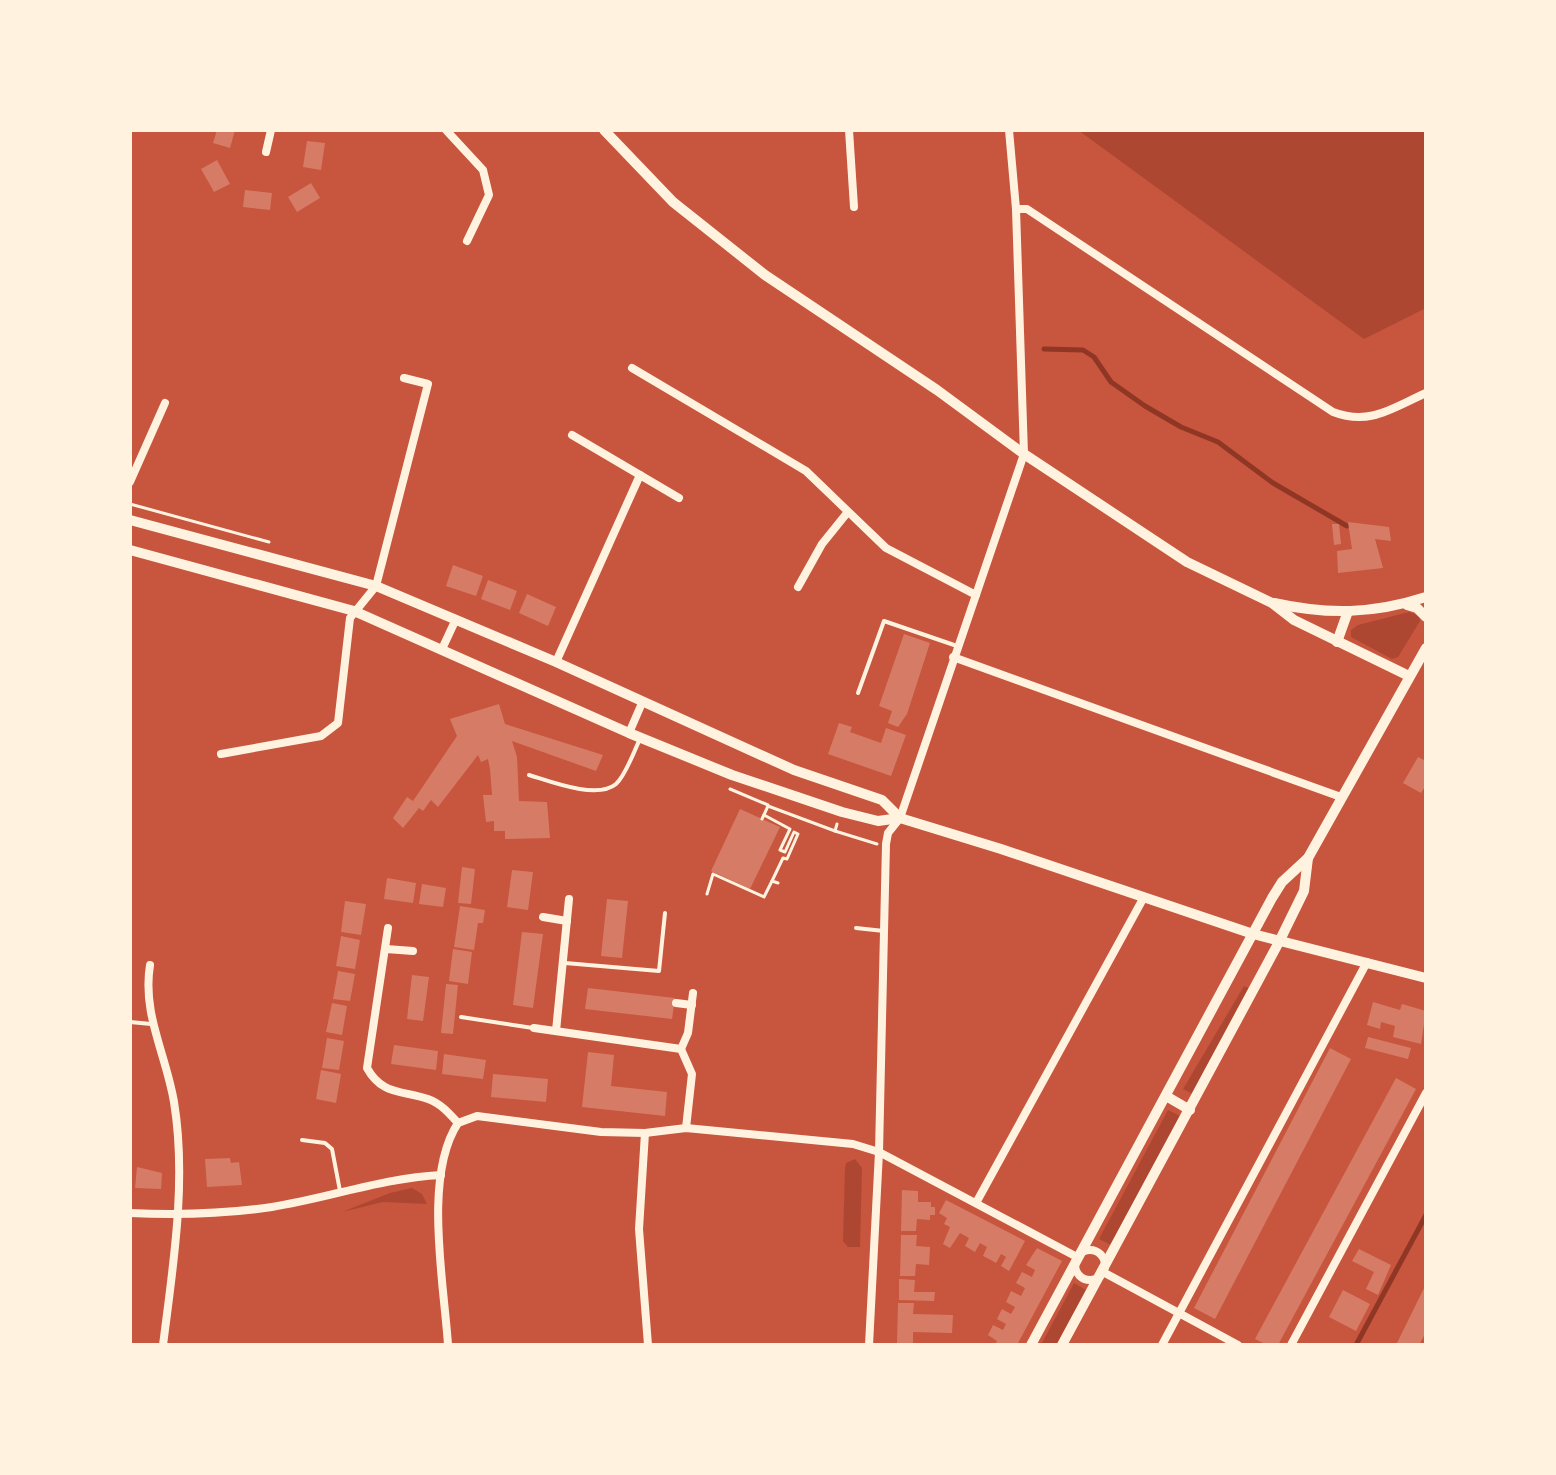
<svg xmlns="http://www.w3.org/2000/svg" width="1556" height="1475" font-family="Rubik,sans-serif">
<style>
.green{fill:#ae4732}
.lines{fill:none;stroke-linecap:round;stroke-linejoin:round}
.stream{stroke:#8f3625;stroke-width:5}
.building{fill:#d67c66}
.path{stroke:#fff3e0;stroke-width:3}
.service{stroke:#fff3e0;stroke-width:4}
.minor{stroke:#fff3e0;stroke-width:8}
.tertiary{stroke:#fff3e0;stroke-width:10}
</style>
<rect width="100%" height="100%" fill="#c8553d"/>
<g class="green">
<polygon points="1078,130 1426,130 1426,308 1364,339"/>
<polygon points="1409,612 1419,616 1420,621 1398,657 1392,659 1351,637 1351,630 1358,625"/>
<polygon points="1244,986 1249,988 1193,1094 1183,1089"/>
<polygon points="1168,1110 1180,1116 1111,1245 1099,1239"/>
<polygon points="855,1159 862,1168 860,1247 848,1247 843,1241 845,1168 846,1163"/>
<polygon points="412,1188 422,1194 427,1204 383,1202 342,1212 390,1193"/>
<polygon points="1074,1283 1086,1290 1056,1345 1041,1345"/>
</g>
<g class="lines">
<g class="stream">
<polyline points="1044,349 1083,350 1094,357 1111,382 1145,406 1181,427 1218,442 1273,483 1347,526"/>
<polyline points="1356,1345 1426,1215"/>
</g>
</g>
<g class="building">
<polygon points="217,130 235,130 230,148 213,143"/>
<polygon points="307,141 325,143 321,170 303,167"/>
<polygon points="217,160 230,184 214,192 201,169"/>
<polygon points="311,183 320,198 297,212 288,197"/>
<polygon points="245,190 272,193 270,210 243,207"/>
<polygon points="1348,522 1389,527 1391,541 1375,539 1383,568 1338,573 1337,551 1352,549"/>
<polygon points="1332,524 1339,524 1341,544 1334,545"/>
<polygon points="453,565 483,576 476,596 446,586"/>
<polygon points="488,580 517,591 510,610 481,599"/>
<polygon points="527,594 556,607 548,626 519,613"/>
<polygon points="904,634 930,643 907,714 898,727 888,723 892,711 879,706"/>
<polygon points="499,704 505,724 603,755 596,771 512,741 517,757 519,801 547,802 550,838 505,839 505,831 494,831 494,821 486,822 483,795 492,795 490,769 488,759 481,762 478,755 438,807 431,800 423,811 419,808 403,828 393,818 407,797 413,801 457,736 450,719"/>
<polygon points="839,723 852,727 850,732 881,743 886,728 906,735 891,776 828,754"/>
<polygon points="1418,757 1426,761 1426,785 1421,793 1403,783"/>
<polygon points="740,809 780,827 750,889 711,871"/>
<polygon points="462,867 475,869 471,904 458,903"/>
<polygon points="512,870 533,872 528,910 507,907"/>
<polygon points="387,878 416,883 413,903 384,899"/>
<polygon points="422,884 446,888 443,907 419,904"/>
<polygon points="607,899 628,901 622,958 601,956"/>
<polygon points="345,901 366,904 361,935 341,932"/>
<polygon points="460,906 485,910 483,923 478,923 474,950 454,947"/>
<polygon points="522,932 543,934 533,1008 513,1005"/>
<polygon points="341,936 360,940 355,969 336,966"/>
<polygon points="453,949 472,952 468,984 449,981"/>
<polygon points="338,971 355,974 350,1001 333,999"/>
<polygon points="412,975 429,977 423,1021 407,1019"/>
<polygon points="446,984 458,985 453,1034 441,1033"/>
<polygon points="588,988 675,998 672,1019 585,1009"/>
<polygon points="1373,1002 1400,1010 1402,1004 1426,1011 1421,1044 1393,1037 1395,1026 1381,1022 1380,1029 1367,1025"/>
<polygon points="332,1003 347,1006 342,1035 326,1032"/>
<polygon points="1368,1037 1411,1048 1408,1059 1365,1048"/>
<polygon points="327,1038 344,1041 339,1070 322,1068"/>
<polygon points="394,1045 438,1051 436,1070 391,1064"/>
<polygon points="1330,1048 1351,1059 1215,1319 1194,1308"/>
<polygon points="588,1052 614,1055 611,1086 667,1092 665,1116 582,1107"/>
<polygon points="444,1054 486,1060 483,1079 442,1074"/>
<polygon points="321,1070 341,1074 336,1103 316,1099"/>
<polygon points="493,1074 548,1079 546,1102 491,1097"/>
<polygon points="1396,1078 1416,1089 1278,1345 1267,1345 1255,1339"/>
<polygon points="230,1158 231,1163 239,1162 242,1185 207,1187 205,1159"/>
<polygon points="137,1167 162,1173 161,1189 135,1188"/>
<polygon points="902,1190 918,1191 918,1202 931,1202 931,1207 935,1207 935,1215 930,1215 930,1220 917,1219 916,1231 901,1231"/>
<polygon points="946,1200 1025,1241 1009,1271 1001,1266 1006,1257 1001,1254 996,1263 989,1259 983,1256 987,1247 980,1243 975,1252 965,1246 969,1238 960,1233 950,1248 943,1244 950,1227 944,1224 947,1218 939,1213"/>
<polygon points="901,1235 917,1235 916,1246 930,1247 929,1265 916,1264 915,1276 900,1276"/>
<polygon points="1037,1248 1062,1261 1017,1345 995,1345 997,1341 988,1335 993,1325 1003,1330 1006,1324 997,1319 1002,1309 1011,1314 1015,1307 1006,1302 1011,1291 1021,1296 1025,1288 1016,1283 1022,1272 1032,1277 1035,1270 1026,1265"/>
<polygon points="1359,1249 1391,1265 1378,1295 1366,1289 1374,1272 1352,1261"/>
<polygon points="899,1279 915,1280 914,1292 935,1292 934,1301 899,1300"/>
<polygon points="1426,1284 1426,1332 1419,1345 1396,1345"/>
<polygon points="1343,1290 1370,1304 1356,1331 1329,1317"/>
<polygon points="898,1303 914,1303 913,1314 953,1315 952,1333 913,1332 913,1343 897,1343"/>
</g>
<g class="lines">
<g class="path">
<polyline points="130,504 269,542"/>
<polyline points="730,789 768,805"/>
<polyline points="764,815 790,829 780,850 785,852 794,832 798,834 787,859 783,858 772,881 778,883"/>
<polyline points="762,819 768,806 835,831 837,824"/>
<polyline points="835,831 877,844"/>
<polyline points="707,894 713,874 764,897 772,881"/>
</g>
<g class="service">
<polyline points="858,693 884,621 957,646"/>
<path d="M529,775C549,781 597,800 616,784C626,775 634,751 640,739"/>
<polyline points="856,928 884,931"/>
<polyline points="565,963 659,971 665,913"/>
<polyline points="461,1017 533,1028"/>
<polyline points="130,1022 151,1024"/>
<polyline points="302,1140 325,1143 332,1149 340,1191"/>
</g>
<g class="minor">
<polyline points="446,130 483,170 489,195 467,241"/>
<polyline points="849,130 854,207"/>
<polyline points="266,152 271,130"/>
<path d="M1016,209H1027L1333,412C1370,426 1392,408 1426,393"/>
<polyline points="632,368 806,471 886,548 976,595"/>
<polyline points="572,435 679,498"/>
<polyline points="130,482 165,403"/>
<polyline points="798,587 822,544 847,513"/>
<polyline points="442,649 456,619"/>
<polyline points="953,657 1341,797"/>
<polyline points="556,662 640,475"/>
<polyline points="629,733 642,703"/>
<polyline points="221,754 321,736 338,723 350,618 376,586 428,384 404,378"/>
<polyline points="543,917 567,921"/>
<path d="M388,928L367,1068C382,1095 401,1090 428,1099C440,1103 449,1113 458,1123L477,1116L601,1132L645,1133L686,1128L853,1144L879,1152L1077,1257"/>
<polyline points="386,949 413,951"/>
<path d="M150,965C142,1014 166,1054 174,1102C187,1181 173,1266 163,1345"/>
<polyline points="676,1003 692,1005"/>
<polyline points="534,1028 681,1049 692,1074 686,1128"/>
<polyline points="556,1031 569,899"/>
<polyline points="681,1049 688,1033 693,993"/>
<polyline points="645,1133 639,1229 648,1345"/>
<polyline points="976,1203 1144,897"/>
<path d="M130,1213C177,1215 225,1214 272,1207C329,1198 382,1178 441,1175"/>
<circle cx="1090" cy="1265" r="15"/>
<polyline points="1103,1272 1238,1345"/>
<path d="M448,1345C444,1283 423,1176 458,1123"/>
<polyline points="869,1345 879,1152 886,844 888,833 900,818 1024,454 1016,209 1009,130"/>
<polyline points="1162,1345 1367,962"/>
<polyline points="1291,1345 1426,1093"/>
</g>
<g class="tertiary">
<polyline points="604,130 673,202 765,275 937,390 1024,454 1187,562 1272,603 1294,620 1409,676"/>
<polyline points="130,520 376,586 556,662 794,770 882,800 900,818"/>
<polyline points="130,550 354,611 629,733 732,775 842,812 878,821 900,818 1001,849 1253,934 1426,978"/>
<path d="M1274,603C1328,615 1373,614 1426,597"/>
<polyline points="1407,605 1417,608 1426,617"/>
<polyline points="1337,642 1347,614"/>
<polyline points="1166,1096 1190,1110"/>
<polyline points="1031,1345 1272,898 1282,882 1308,858 1426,648"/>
<polyline points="1062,1345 1279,942 1304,891 1308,858"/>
</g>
</g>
<rect width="1556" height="1475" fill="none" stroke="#fff3e0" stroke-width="264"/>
</svg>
